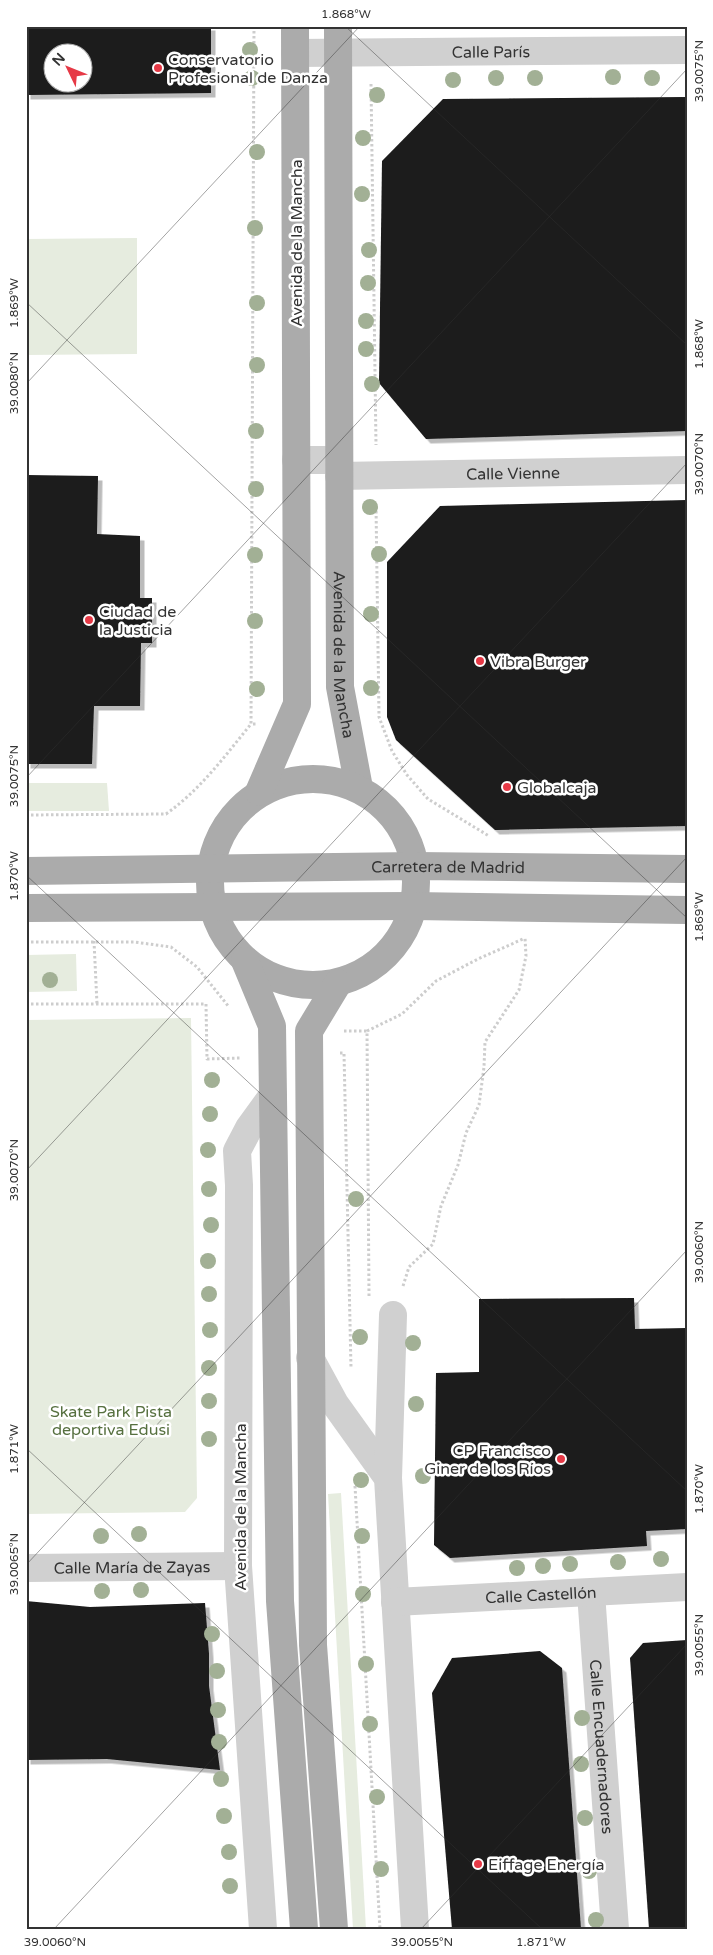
<svg xmlns="http://www.w3.org/2000/svg" width="713" height="1955" font-family="'Varela Round',sans-serif">
<style>
.green{fill:#e6ecdf}
.building{fill:#1a1a1a;fill-rule:evenodd;filter:url(#shadow)}
.lines{fill:none;stroke-linecap:round;stroke-linejoin:round}
.path{stroke:#cdcdcd;stroke-width:3;stroke-dasharray:2.5 2.5;stroke-linecap:butt}
.pedestrian{stroke:#d0d0d0;stroke-width:28}
.minor{stroke:#d0d0d0;stroke-width:28}
.primary{stroke:#ababab;stroke-width:28}
.tree{fill:#a2b095}
.ticks{fill:none;stroke:#333;stroke-width:1;stroke-opacity:0.45}
.poi-dot{fill:#e63946;stroke:#fff;stroke-width:2}
.labels{text-anchor:middle;stroke-width:5;stroke-linejoin:round;paint-order:stroke}
.street-label{font-size:16px;fill:#333;stroke:#fff}
.poi-label{font-size:16px;fill:#333;stroke:#fff;text-anchor:start}
.park-label{font-size:16px;fill:#56703f;stroke:#fff}
.neatline{fill:none;stroke:#333;stroke-width:2}
.ticks-label{font-size:12px;text-anchor:middle;fill:#333}
</style>
<defs>
<filter id="shadow"><feDropShadow dx="4.5" dy="4.5" stdDeviation="0" flood-color="#0004"/></filter>
</defs>
<rect width="100%" height="100%" fill="#fff"/>
<g class="green">
<polygon points="137,238 137,354 26,355 26,239"/>
<polygon points="26,783 107,783 109,811 26,811"/>
<polygon points="76,954 77,991 26,992 26,955"/>
<polygon points="191,1018 197,1498 185,1512 26,1514 26,1020"/>
<polygon points="341,1493 366,1929 353,1929 328,1494"/>
</g>
<g class="building">
<path d="M26,26H211V93L26,95ZM52,52H82V82H52Z"/>
<polygon points="687,97 687,431 426,439 379,383 382,161 443,99"/>
<polygon points="26,475 98,476 97,534 140,536 140,598 152,598 152,643 141,643 140,706 94,706 92,764 26,764"/>
<polygon points="687,500 687,826 495,830 396,740 387,717 387,562 440,506"/>
<polygon points="634,1298 635,1329 687,1328 687,1529 646,1531 647,1546 450,1558 434,1545 436,1373 479,1372 479,1299"/>
<polygon points="26,1601 90,1607 205,1603 209,1654 209,1686 220,1770 107,1759 26,1760"/>
<polygon points="687,1640 687,1929 649,1929 630,1658 643,1643"/>
<polygon points="540,1651 562,1668 581,1929 452,1929 432,1693 452,1658"/>
</g>
<g class="lines">
<g class="path">
<polyline points="254,26 251,724 256,724"/>
<polyline points="371,84 376,445"/>
<polyline points="376,506 379,717 392,751 407,775 428,799 489,836"/>
<path d="M26,815L166,814C200,790 225,756 251,724"/>
<polyline points="94,941 97,1004"/>
<polyline points="26,942 134,942 171,947 197,967 229,1007"/>
<polyline points="26,1004 206,1004 207,1059 241,1058"/>
<polyline points="344,1031 367,1031"/>
<polyline points="340,1053 344,1053 351,1368"/>
<polyline points="403,1286 409,1267 433,1244 441,1206 458,1165 466,1133 479,1105 484,1067 485,1042 519,990 526,956 525,938"/>
<polyline points="369,1296 367,1031 402,1014 436,981 478,959 523,939"/>
<polyline points="355,1486 380,1929"/>
</g>
<path class="pedestrian" id="s1" d="M339,476L687,470"/>
<g class="minor">
<path id="s2" d="M295,53L687,50"/>
<polyline points="296,460 339,460"/>
<polyline points="310,1358 335,1404 388,1478 415,1929"/>
<polyline points="388,1478 393,1315"/>
<path id="s3" d="M26,1568L238,1566"/>
<path id="s4" d="M591,1593L615,1929"/>
<path id="s5" d="M395,1602L687,1587"/>
<polyline points="263,1929 238,1566 239,1185 237,1151 249,1128 273,1095"/>
</g>
<g class="primary">
<path id="s6" d="M338,26L340,687L359,788"/>
<circle cx="313" cy="882" r="103"/>
<polyline points="259,792 297,704 295,26"/>
<path id="s7" d="M26,871L416,866L687,869"/>
<polyline points="26,908 414,906 687,910"/>
<polyline points="245,961 272,1026 280,1601 304,1929"/>
<polyline points="334,1929 313,1645 309,1031 338,983"/>
</g>
</g>
<g class="tree">
<circle cx="250" cy="50" r="8"/>
<circle cx="613" cy="77" r="8"/>
<circle cx="252" cy="78" r="8"/>
<circle cx="496" cy="78" r="8"/>
<circle cx="535" cy="78" r="8"/>
<circle cx="652" cy="78" r="8"/>
<circle cx="453" cy="80" r="8"/>
<circle cx="377" cy="95" r="8"/>
<circle cx="363" cy="138" r="8"/>
<circle cx="257" cy="152" r="8"/>
<circle cx="362" cy="194" r="8"/>
<circle cx="255" cy="228" r="8"/>
<circle cx="369" cy="250" r="8"/>
<circle cx="368" cy="283" r="8"/>
<circle cx="257" cy="303" r="8"/>
<circle cx="366" cy="321" r="8"/>
<circle cx="366" cy="349" r="8"/>
<circle cx="257" cy="365" r="8"/>
<circle cx="372" cy="384" r="8"/>
<circle cx="256" cy="431" r="8"/>
<circle cx="256" cy="489" r="8"/>
<circle cx="370" cy="507" r="8"/>
<circle cx="379" cy="554" r="8"/>
<circle cx="255" cy="555" r="8"/>
<circle cx="371" cy="614" r="8"/>
<circle cx="255" cy="621" r="8"/>
<circle cx="371" cy="688" r="8"/>
<circle cx="257" cy="689" r="8"/>
<circle cx="50" cy="980" r="8"/>
<circle cx="212" cy="1080" r="8"/>
<circle cx="210" cy="1114" r="8"/>
<circle cx="208" cy="1150" r="8"/>
<circle cx="209" cy="1189" r="8"/>
<circle cx="356" cy="1199" r="8"/>
<circle cx="211" cy="1225" r="8"/>
<circle cx="208" cy="1261" r="8"/>
<circle cx="209" cy="1294" r="8"/>
<circle cx="210" cy="1330" r="8"/>
<circle cx="360" cy="1337" r="8"/>
<circle cx="413" cy="1343" r="8"/>
<circle cx="209" cy="1368" r="8"/>
<circle cx="209" cy="1401" r="8"/>
<circle cx="416" cy="1404" r="8"/>
<circle cx="209" cy="1439" r="8"/>
<circle cx="423" cy="1476" r="8"/>
<circle cx="361" cy="1480" r="8"/>
<circle cx="139" cy="1534" r="8"/>
<circle cx="101" cy="1536" r="8"/>
<circle cx="362" cy="1536" r="8"/>
<circle cx="661" cy="1559" r="8"/>
<circle cx="618" cy="1562" r="8"/>
<circle cx="570" cy="1564" r="8"/>
<circle cx="543" cy="1566" r="8"/>
<circle cx="517" cy="1568" r="8"/>
<circle cx="141" cy="1590" r="8"/>
<circle cx="102" cy="1591" r="8"/>
<circle cx="363" cy="1594" r="8"/>
<circle cx="212" cy="1634" r="8"/>
<circle cx="366" cy="1664" r="8"/>
<circle cx="217" cy="1671" r="8"/>
<circle cx="218" cy="1710" r="8"/>
<circle cx="582" cy="1718" r="8"/>
<circle cx="370" cy="1724" r="8"/>
<circle cx="219" cy="1742" r="8"/>
<circle cx="581" cy="1764" r="8"/>
<circle cx="221" cy="1779" r="8"/>
<circle cx="377" cy="1797" r="8"/>
<circle cx="224" cy="1816" r="8"/>
<circle cx="585" cy="1818" r="8"/>
<circle cx="229" cy="1852" r="8"/>
<circle cx="381" cy="1869" r="8"/>
<circle cx="589" cy="1871" r="8"/>
<circle cx="230" cy="1886" r="8"/>
<circle cx="596" cy="1920" r="8"/>
</g>
<path class="ticks" d="M345,26L687,345M26,302L687,918M26,384L360,26M26,778L687,69M26,875L687,1491M26,1171L687,463M26,1448L542,1929M26,1565L687,857M54,1929L687,1250M421,1929L687,1644"/>
<g class="poi-dot">
<circle cx="158" cy="68" r="5"/>
<circle cx="89" cy="620" r="5"/>
<circle cx="480" cy="661" r="5"/>
<circle cx="507" cy="787" r="5"/>
<circle cx="561" cy="1459" r="5"/>
<circle cx="478" cy="1864" r="5"/>
</g>
<g class="labels">
<g class="street-label">
<text dy="6" stroke="none"><textPath href="#s2" startOffset="196">Calle París</textPath></text>
<text transform="translate(296 243) rotate(-90)" y="6">Avenida de la Mancha</text>
<text dy="6" stroke="none"><textPath href="#s1" startOffset="174">Calle Vienne</textPath></text>
<text dy="6" stroke="none"><textPath href="#s6" startOffset="629">Avenida de la Mancha</textPath></text>
<text dy="6" stroke="none"><textPath href="#s7" startOffset="422">Carretera de Madrid</textPath></text>
<text transform="translate(240 1507) rotate(-90)" y="6">Avenida de la Mancha</text>
<text dy="6" stroke="none"><textPath href="#s3" startOffset="106">Calle María de Zayas</textPath></text>
<text dy="6" stroke="none"><textPath href="#s5" startOffset="146">Calle Castellón</textPath></text>
<text dy="6" stroke="none"><textPath href="#s4" startOffset="154">Calle Encuadernadores</textPath></text>
</g>
<g class="poi-label">
<text x="168" y="65">Conservatorio<tspan x="168" dy="18">Profesional de Danza</tspan></text>
<text x="99" y="617">Ciudad de<tspan x="99" dy="18">la Justicia</tspan></text>
<text x="490" y="667">Vibra Burger</text>
<text x="517" y="793">Globalcaja</text>
<text x="551" y="1456" text-anchor="end">CP Francisco<tspan x="551" dy="18">Giner de los Ríos</tspan></text>
<text x="488" y="1870">Eiffage Energía</text>
</g>
<g class="park-label">
<text x="111" y="1417">Skate Park Pista<tspan x="111" dy="18">deportiva Edusi</tspan></text>
</g>
</g>
<rect width="713" height="1955" fill="none" stroke="#ffffff" stroke-width="55"/>
<g transform="translate(68 68) rotate(313)"><circle r="24" fill="#ffffff" stroke="#adadad"/>
<path d="M0-4L9 19L0 12L-9 19Z" fill="#e63946"/>
<text y="-8" font-size="14" font-weight="bold" text-anchor="middle" fill="#333333">N</text>
</g>
<rect x="28" y="28" width="658" height="1900" class="neatline"/>
<g class="ticks-label">
<text x="346" y="18">1.868°W</text>
<text transform="translate(699 71) rotate(-90)" y="4">39.0075°N</text>
<text transform="translate(14 303) rotate(-90)" y="4">1.869°W</text>
<text transform="translate(699 344) rotate(-90)" y="4">1.868°W</text>
<text transform="translate(14 383) rotate(-90)" y="4">39.0080°N</text>
<text transform="translate(699 464) rotate(-90)" y="4">39.0070°N</text>
<text transform="translate(14 776) rotate(-90)" y="4">39.0075°N</text>
<text transform="translate(14 876) rotate(-90)" y="4">1.870°W</text>
<text transform="translate(699 917) rotate(-90)" y="4">1.869°W</text>
<text transform="translate(14 1170) rotate(-90)" y="4">39.0070°N</text>
<text transform="translate(699 1252) rotate(-90)" y="4">39.0060°N</text>
<text transform="translate(14 1449) rotate(-90)" y="4">1.871°W</text>
<text transform="translate(699 1489) rotate(-90)" y="4">1.870°W</text>
<text transform="translate(14 1564) rotate(-90)" y="4">39.0065°N</text>
<text transform="translate(699 1645) rotate(-90)" y="4">39.0055°N</text>
<text x="55" y="1946">39.0060°N</text>
<text x="422" y="1946">39.0055°N</text>
<text x="541" y="1946">1.871°W</text>
</g>
</svg>
